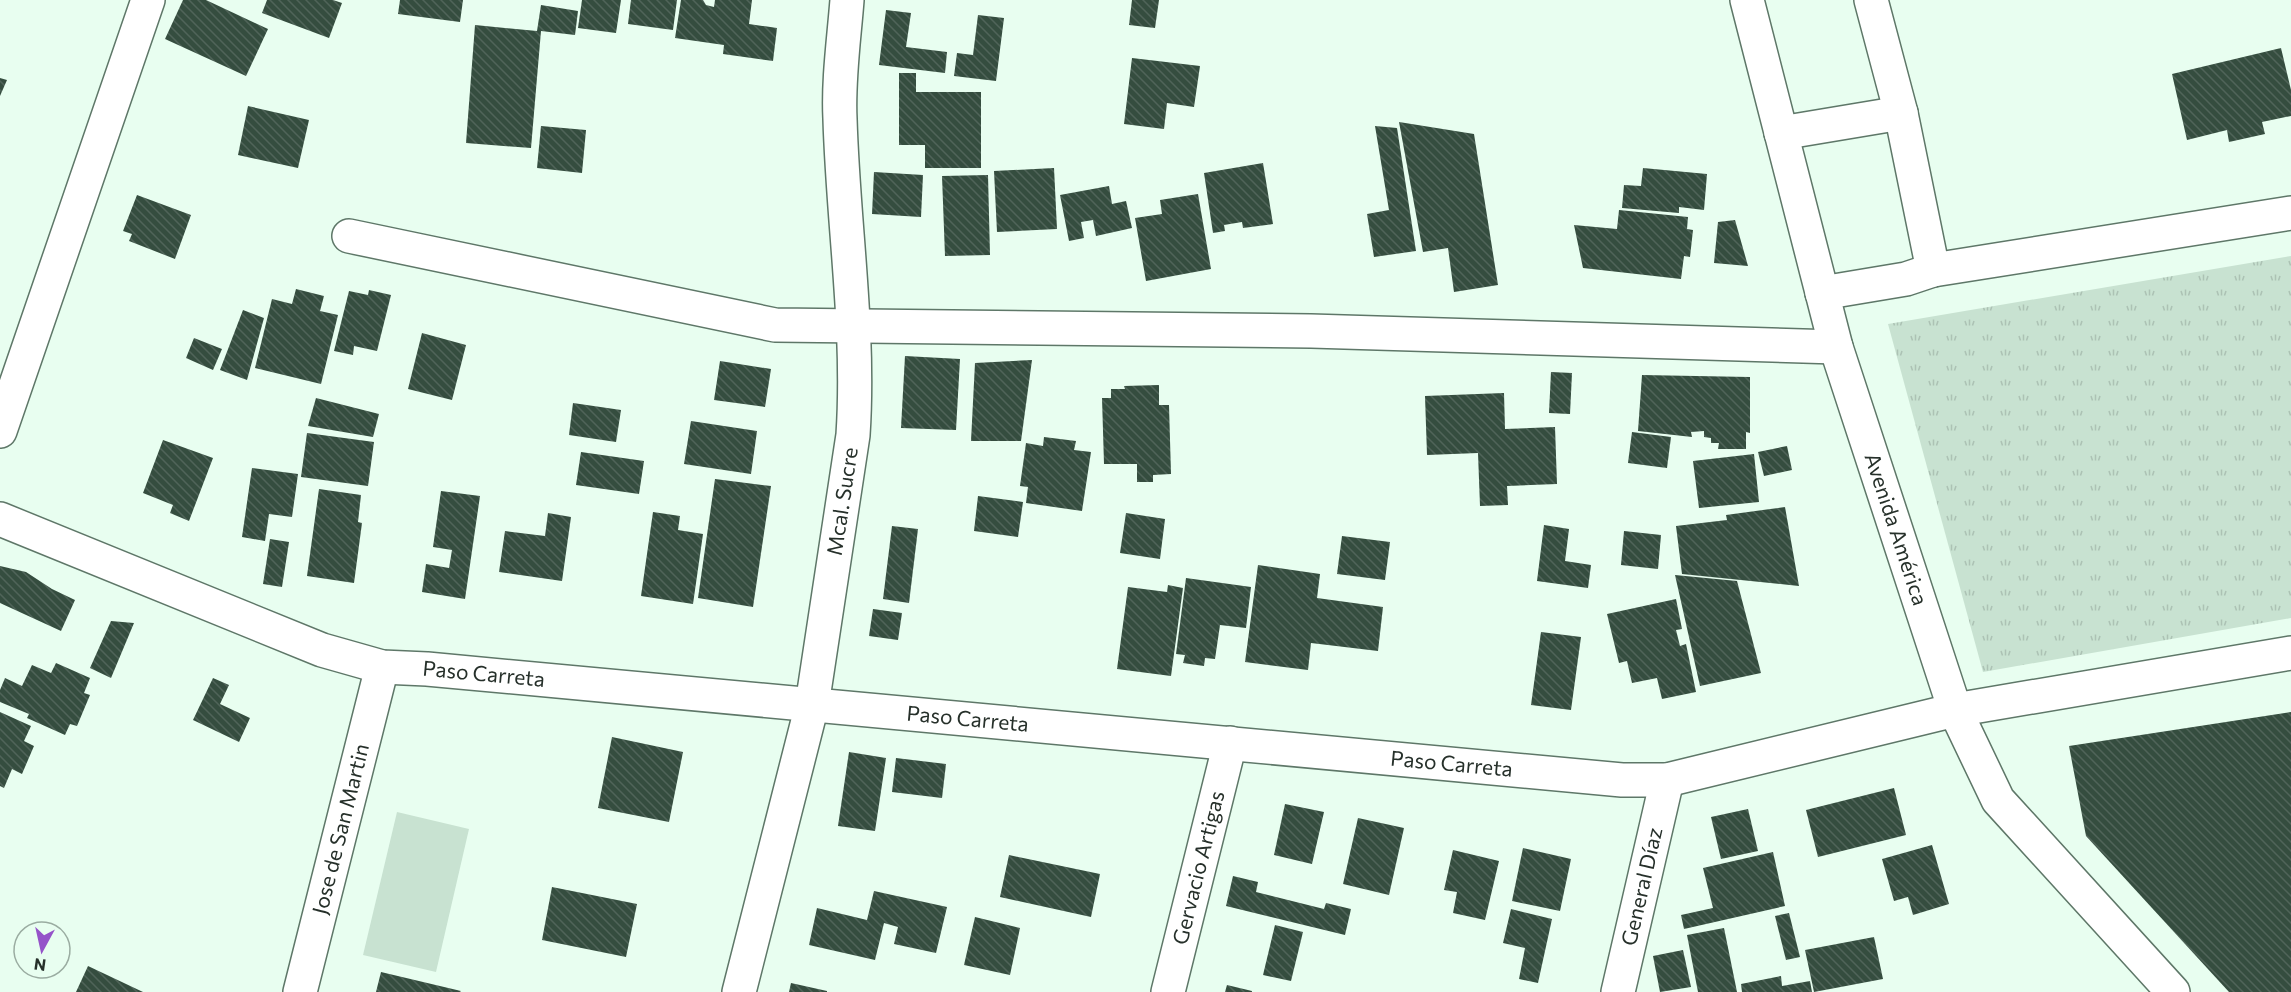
<svg xmlns="http://www.w3.org/2000/svg" width="2291" height="992" font-family="Commissioner,sans-serif">
<style>
.grass{fill:url(#grass-tufts)}
.garden{fill:#c8e2d1}
.building{fill:url(#building-back-hatch)}
.lines{fill:none;stroke-linecap:round;stroke-linejoin:round}
.minor-casing{stroke:#5e7768;stroke-width:36}
.major-casing{stroke:#5e7768;stroke-width:36}
.minor{stroke:#fff;stroke-width:33}
.major{stroke:#fff;stroke-width:33}
.labels{text-anchor:middle;stroke-width:6;stroke-linejoin:round;paint-order:stroke}
.street-label{font-size:21px;fill:#26302a;stroke:#e8fef0}
</style>
<defs>
<pattern id="grass-tufts" width="24" height="20" patternUnits="userSpaceOnUse" patternTransform="scale(1.5)"><rect width="24" height="20" fill="#c8e2d1"/><path d="M3 7l-1-3M5 7V3M7 7l1-3M15 17l-1-3M17 17v-4M19 17l1-3" fill="none" stroke="#acc2b4"/></pattern>
<pattern id="building-back-hatch" width="6" height="6" patternUnits="userSpaceOnUse" patternTransform="scale(1.5)"><rect width="6" height="6" fill="#354d3f"/><path d="M-1 5l2 2M0 0l6 6M5-1l2 2" fill="none" stroke="#506459"/></pattern>
</defs>
<rect width="100%" height="100%" fill="#e8fef0"/>
<polygon class="grass" points="2291,256 2291,618 1983,672 1888,324"/>
<polygon class="garden" points="397,812 469,829 436,972 363,955"/>
<g class="building">
<polygon points="183,0 206,0 268,29 246,76 165,39"/>
<polygon points="267,0 333,0 342,3 329,38 262,13"/>
<polygon points="400,0 463,0 460,22 398,14"/>
<polygon points="582,0 621,0 616,33 578,28"/>
<polygon points="631,0 677,0 673,30 628,24"/>
<polygon points="681,0 703,0 706,5 714,7 715,0 752,0 749,24 777,28 773,61 723,54 724,45 675,38"/>
<polygon points="1132,0 1159,0 1155,28 1129,25"/>
<polygon points="541,5 578,11 575,35 541,31 531,148 466,143 475,25 537,31"/>
<polygon points="886,10 911,13 906,47 947,52 945,73 879,65"/>
<polygon points="978,15 1004,18 996,81 954,76 957,53 973,55"/>
<polygon points="2281,48 2291,90 2291,116 2262,122 2265,134 2229,142 2227,130 2187,140 2172,74"/>
<polygon points="1132,58 1200,66 1194,107 1167,103 1164,129 1124,124"/>
<polygon points="899,73 916,73 916,92 981,92 981,168 925,168 925,145 899,145"/>
<polygon points="0,78 7,80 0,96"/>
<polygon points="248,106 309,120 298,168 238,155"/>
<polygon points="1399,122 1474,134 1498,285 1454,292 1448,248 1423,252"/>
<polygon points="541,126 586,130 582,173 537,168"/>
<polygon points="1375,126 1397,128 1416,251 1374,257 1367,214 1389,210"/>
<polygon points="1263,163 1273,224 1243,228 1242,222 1224,225 1225,231 1213,233 1204,173"/>
<polygon points="1054,168 1057,229 997,232 994,171"/>
<polygon points="1643,168 1707,174 1704,210 1679,207 1679,213 1622,208 1624,185 1641,186"/>
<polygon points="874,172 923,175 921,217 872,214"/>
<polygon points="988,175 990,255 945,256 942,176"/>
<polygon points="1109,186 1112,204 1126,201 1132,228 1096,236 1093,220 1081,222 1084,238 1069,241 1060,195"/>
<polygon points="1198,194 1211,269 1146,281 1135,218 1162,214 1160,200"/>
<polygon points="137,195 191,215 175,259 129,241 132,234 123,231"/>
<polygon points="1619,210 1688,217 1687,229 1693,230 1690,257 1684,256 1681,279 1583,268 1574,225 1617,229"/>
<polygon points="1735,220 1748,266 1714,263 1718,222"/>
<polygon points="296,289 324,296 320,311 338,315 321,384 255,368 272,299 292,304"/>
<polygon points="369,290 391,295 377,351 354,346 353,355 334,351 349,291 368,295"/>
<polygon points="243,310 264,318 247,380 220,370"/>
<polygon points="422,333 466,345 452,400 408,389"/>
<polygon points="194,338 222,349 213,370 186,358"/>
<polygon points="905,356 960,359 956,430 901,428"/>
<polygon points="1032,360 1021,441 971,441 975,363"/>
<polygon points="720,361 771,369 765,407 714,400"/>
<polygon points="1551,372 1572,373 1570,414 1549,413"/>
<polygon points="1642,375 1750,377 1750,433 1746,432 1746,449 1718,449 1719,443 1711,443 1711,438 1704,437 1704,431 1691,432 1692,437 1638,431"/>
<polygon points="1159,385 1159,405 1169,405 1171,474 1153,475 1153,482 1137,482 1137,464 1104,464 1102,398 1111,398 1111,389 1125,389 1124,386"/>
<polygon points="1504,393 1505,429 1555,427 1557,484 1507,486 1508,505 1480,506 1478,453 1427,455 1425,396"/>
<polygon points="316,398 379,414 373,437 308,426"/>
<polygon points="573,403 621,410 616,442 569,435"/>
<polygon points="691,421 757,431 751,474 684,464"/>
<polygon points="1632,432 1671,437 1667,468 1628,463"/>
<polygon points="307,433 374,442 368,486 301,477"/>
<polygon points="1044,437 1076,441 1074,450 1091,452 1082,511 1026,503 1028,487 1020,486 1026,443 1043,446"/>
<polygon points="163,440 213,458 189,521 170,513 173,505 143,493"/>
<polygon points="1787,446 1792,470 1764,476 1758,452"/>
<polygon points="581,452 644,461 639,494 576,485"/>
<polygon points="1754,454 1759,502 1699,508 1693,461"/>
<polygon points="252,468 298,474 292,517 269,514 265,541 242,537"/>
<polygon points="715,479 771,486 753,607 698,598"/>
<polygon points="319,489 361,495 358,522 362,523 354,583 307,576"/>
<polygon points="441,491 480,496 465,599 422,592 426,564 449,568 452,550 433,547"/>
<polygon points="978,496 1023,502 1018,537 974,531"/>
<polygon points="1785,507 1799,586 1682,574 1676,526 1727,520 1726,515"/>
<polygon points="653,512 680,516 678,530 703,534 693,604 641,596"/>
<polygon points="548,513 571,517 562,581 499,572 505,531 545,536"/>
<polygon points="1126,513 1165,519 1160,559 1120,553"/>
<polygon points="1544,525 1569,529 1565,561 1591,565 1588,588 1537,581"/>
<polygon points="892,526 918,529 909,603 883,599"/>
<polygon points="1624,531 1661,535 1658,569 1621,565"/>
<polygon points="1342,536 1390,542 1385,580 1337,574"/>
<polygon points="270,539 289,542 282,587 263,584"/>
<polygon points="1258,565 1320,574 1317,598 1383,607 1378,651 1311,643 1308,670 1245,662"/>
<polygon points="0,566 26,572 52,589 75,600 61,631 0,603"/>
<polygon points="1675,575 1737,581 1761,673 1700,686"/>
<polygon points="1186,578 1251,587 1246,628 1220,625 1215,659 1205,658 1204,666 1183,663 1185,655 1176,654"/>
<polygon points="1168,585 1183,588 1171,676 1117,669 1128,587 1167,592"/>
<polygon points="1676,599 1682,629 1676,630 1680,646 1686,644 1696,692 1662,699 1657,678 1632,683 1627,661 1619,663 1607,614"/>
<polygon points="873,609 902,613 898,640 869,636"/>
<polygon points="111,621 134,623 111,678 90,668"/>
<polygon points="1541,632 1581,637 1571,710 1531,705"/>
<polygon points="56,663 90,678 84,693 90,695 77,726 70,724 65,735 27,718 29,714 0,702 0,690 5,678 22,686 32,665 51,673"/>
<polygon points="213,678 229,685 220,704 250,718 239,742 193,720"/>
<polygon points="0,712 31,726 24,741 34,746 22,774 12,769 4,788 0,786"/>
<polygon points="2291,712 2291,992 2229,992 2086,836 2069,746"/>
<polygon points="612,737 683,752 669,822 598,808"/>
<polygon points="849,752 886,758 875,831 838,826"/>
<polygon points="896,758 946,764 942,798 892,792"/>
<polygon points="1894,788 1906,835 1818,857 1806,810"/>
<polygon points="1285,804 1324,812 1312,864 1274,855"/>
<polygon points="1748,809 1758,851 1721,859 1711,817"/>
<polygon points="1358,818 1404,828 1389,895 1343,884"/>
<polygon points="1932,845 1949,904 1913,915 1908,897 1894,901 1882,859"/>
<polygon points="1523,848 1571,859 1560,911 1512,901"/>
<polygon points="1453,850 1499,861 1485,920 1453,913 1457,892 1444,890"/>
<polygon points="1773,852 1785,906 1684,929 1681,915 1713,908 1703,868"/>
<polygon points="1009,855 1100,874 1091,917 1000,897"/>
<polygon points="1233,876 1258,882 1256,892 1324,909 1326,903 1351,909 1345,935 1226,906"/>
<polygon points="552,887 637,904 626,957 542,940"/>
<polygon points="874,891 947,907 936,953 894,944 898,927 884,923 875,960 809,945 817,908 867,920"/>
<polygon points="1511,909 1552,919 1538,983 1519,979 1525,948 1503,943"/>
<polygon points="1789,913 1800,957 1786,960 1775,916"/>
<polygon points="975,917 1020,928 1010,975 964,965"/>
<polygon points="1275,925 1303,932 1291,981 1263,975"/>
<polygon points="1724,928 1737,992 1698,992 1687,935"/>
<polygon points="1874,937 1883,979 1814,992 1805,950"/>
<polygon points="1683,950 1691,987 1660,992 1653,956"/>
<polygon points="88,966 143,992 76,992"/>
<polygon points="381,972 461,991 460,992 376,992"/>
<polygon points="1781,976 1782,986 1810,981 1812,992 1742,992 1741,984"/>
<polygon points="791,983 827,991 827,992 789,992"/>
<polygon points="1227,985 1252,991 1252,992 1225,992"/>
</g>
<g class="lines">
<g class="minor-casing">
<g id="minor">
<polyline points="1871,0 1901,113 1933,270"/>
<polyline points="1781,133 1901,113"/>
<polyline points="349,236 775,325 1311,331 1836,347"/>
<polyline points="1822,293 1906,279 1933,270 2291,213"/>
<polyline points="0,431 148,0"/>
<path id="s1" d="M0,519L322,650L382,667L427,669L1622,780H1667L1955,710L2291,653"/>
<path id="s2" d="M300,992L382,667"/>
<path id="s3" d="M739,992L812,705L853,435C860,329 843,224 840,119C838,80 844,39 847,0"/>
<path id="s4" d="M1168,992L1230,743"/>
<path id="s5" d="M1618,992L1667,780"/>
</g>
</g>
<g class="major-casing">
<g id="major">
<path id="s6" d="M1747,0L1836,347L1955,710L1998,800L2173,992"/>
</g>
</g>
<use href="#minor" class="minor"/>
<use href="#major" class="major"/>
</g>
<g class="labels">
<g class="street-label">
<text dy="7" stroke="none"><textPath href="#s3" startOffset="502">Mcal. Sucre</textPath></text>
<text dy="7" stroke="none"><textPath href="#s6" startOffset="550">Avenida América</textPath></text>
<text dy="7" stroke="none"><textPath href="#s1" startOffset="512">Paso Carreta</textPath></text>
<text dy="7" stroke="none"><textPath href="#s1" startOffset="998">Paso Carreta</textPath></text>
<text dy="7" stroke="none"><textPath href="#s1" startOffset="1484">Paso Carreta</textPath></text>
<text dy="7" stroke="none"><textPath href="#s2" startOffset="168">Jose de San Martin</textPath></text>
<text dy="7" stroke="none"><textPath href="#s4" startOffset="128">Gervacio Artigas</textPath></text>
<text dy="7" stroke="none"><textPath href="#s5" startOffset="108">General Díaz</textPath></text>
</g>
</g>
<g transform="translate(42 950) rotate(188)"><circle r="28" fill="#e8fef0" stroke="#9aaca1" stroke-width="1.5"/>
<path d="M0-4.5L10 22L0 15L-10 22Z" fill="#9553c9"/>
<text y="-9" font-size="16" font-weight="bold" text-anchor="middle" fill="#26302a">N</text>
</g>
</svg>
